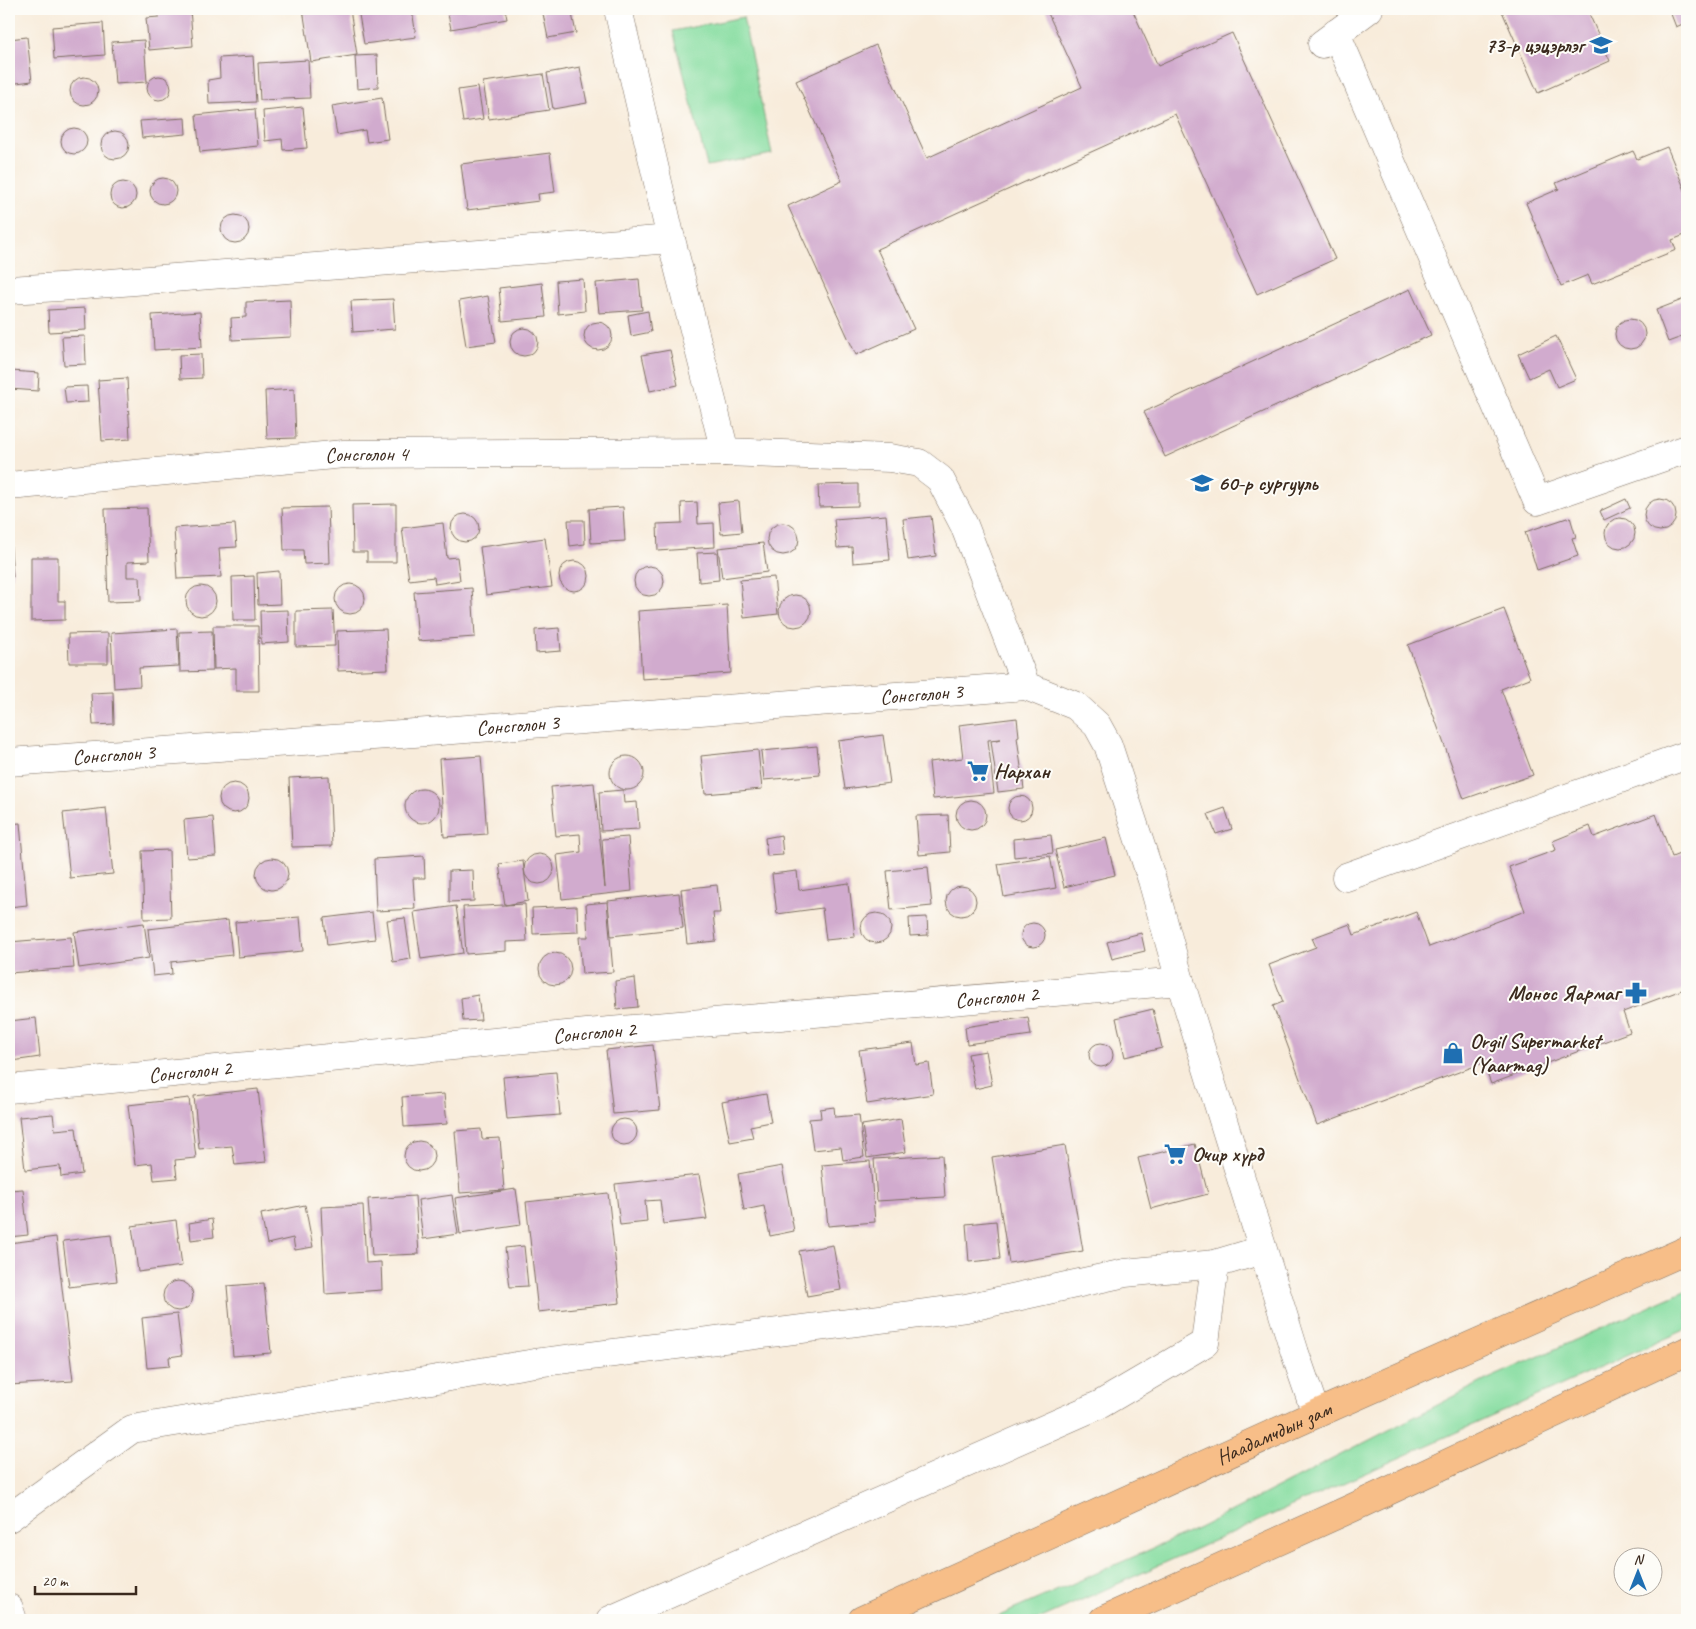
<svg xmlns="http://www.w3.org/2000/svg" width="1696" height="1629" font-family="Caveat,sans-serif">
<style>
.green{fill:#86dda0;stroke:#60845f}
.building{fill:#d1abce}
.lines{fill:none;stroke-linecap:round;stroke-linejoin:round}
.minor-casing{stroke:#7d6e60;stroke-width:29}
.highway-casing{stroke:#7d6e60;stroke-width:29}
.minor{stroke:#fff;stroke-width:28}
.highway{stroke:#f7be88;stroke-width:28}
.labels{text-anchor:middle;stroke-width:4;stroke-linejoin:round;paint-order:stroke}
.poi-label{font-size:21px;font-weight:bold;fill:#3b2a1e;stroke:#fdfcf7;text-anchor:start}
.street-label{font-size:21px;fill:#3b2a1e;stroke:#fdfcf7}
</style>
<rect width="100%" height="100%" fill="#fdfcf7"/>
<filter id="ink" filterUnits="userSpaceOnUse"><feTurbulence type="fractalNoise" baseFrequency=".02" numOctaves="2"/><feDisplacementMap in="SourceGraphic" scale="10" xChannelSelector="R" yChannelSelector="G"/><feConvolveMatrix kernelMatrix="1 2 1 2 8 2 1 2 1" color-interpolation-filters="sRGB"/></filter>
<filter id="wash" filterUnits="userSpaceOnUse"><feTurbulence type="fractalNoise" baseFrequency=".0096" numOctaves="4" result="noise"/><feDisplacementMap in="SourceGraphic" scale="20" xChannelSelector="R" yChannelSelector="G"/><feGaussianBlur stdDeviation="1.12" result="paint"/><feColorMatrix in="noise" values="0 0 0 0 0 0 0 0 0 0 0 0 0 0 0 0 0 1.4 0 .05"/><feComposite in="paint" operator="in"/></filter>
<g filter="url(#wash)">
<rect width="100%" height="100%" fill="#f8ecdb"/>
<g class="green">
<polygon points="743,17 772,154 707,166 673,31"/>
<polygon points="1687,1290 1687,1329 1037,1620 990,1620 1199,1528 1486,1380"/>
</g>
<g id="blocks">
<g class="building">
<polygon points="158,9 190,9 193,46 149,50 146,18 159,17"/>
<polygon points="303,9 350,9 357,55 311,62"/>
<polygon points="358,9 412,9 416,37 364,44"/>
<polygon points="447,9 505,9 507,19 451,29"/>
<polygon points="542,9 571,9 576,33 548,38"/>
<polygon points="1046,9 1132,9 1158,66 1232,33 1335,259 1257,294 1175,114 877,249 914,329 856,355 788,206 842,181 796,81 876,45 927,158 1082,87"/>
<polygon points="1501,9 1587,9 1610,61 1538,93"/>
<polygon points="1669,9 1687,9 1687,22 1676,27"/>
<polygon points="103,23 105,55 54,59 52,27"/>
<polygon points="27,37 32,81 9,84 9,39"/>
<polygon points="144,40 147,82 115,84 112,42"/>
<polygon points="377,55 378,87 357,89 355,56"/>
<polygon points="253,56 256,102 209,104 208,80 220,78 219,58"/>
<polygon points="308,60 310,98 260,100 258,63"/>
<polygon points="580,67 587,103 553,109 547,73"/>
<polygon points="543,74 549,110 489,119 483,82"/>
<circle cx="159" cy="88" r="12"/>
<circle cx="84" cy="91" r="14"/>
<polygon points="478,87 483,119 463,122 458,90"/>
<polygon points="382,98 388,139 367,142 365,130 337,135 332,106"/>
<polygon points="303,107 307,148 283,150 282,139 265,141 263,111"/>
<polygon points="255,109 258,146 200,152 196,115"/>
<polygon points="185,118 186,134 142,138 140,121"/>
<circle cx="74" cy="141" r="13"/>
<circle cx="115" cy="145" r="14"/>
<polygon points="1667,147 1687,195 1687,234 1672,240 1676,250 1592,284 1588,275 1561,286 1526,203 1559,189 1556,183 1633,151 1637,159"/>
<polygon points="550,153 555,192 538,194 539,201 467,210 461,164"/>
<circle cx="163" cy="191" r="13"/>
<circle cx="123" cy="195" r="13"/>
<circle cx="235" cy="229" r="14"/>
<polygon points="583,279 585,311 558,314 556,281"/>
<polygon points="639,279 642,310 599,313 596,283"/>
<polygon points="542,283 546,317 502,321 499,288"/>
<polygon points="1410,289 1431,335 1165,457 1144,412"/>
<polygon points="488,296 496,342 466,346 459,301"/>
<polygon points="1687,298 1687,335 1668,342 1656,310"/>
<polygon points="393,299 395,329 353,332 351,301"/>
<polygon points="290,300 291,337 232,340 231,318 246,317 246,302"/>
<polygon points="85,308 86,330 49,332 48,310"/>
<polygon points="648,311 651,332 631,336 628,315"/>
<polygon points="200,312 202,347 154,350 152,315"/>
<circle cx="1630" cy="334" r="15"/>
<circle cx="598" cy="336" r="14"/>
<circle cx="524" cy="342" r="14"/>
<polygon points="85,336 86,364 64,365 62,337"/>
<polygon points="1556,336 1576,379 1557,387 1549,369 1529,378 1518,354"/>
<polygon points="670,350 678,385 650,391 642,355"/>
<polygon points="201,354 202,378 180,379 179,355"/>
<polygon points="11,371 39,373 38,391 10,389"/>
<polygon points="127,378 130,439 102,441 98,380"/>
<polygon points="87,386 88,402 66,403 64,387"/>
<polygon points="294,389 296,438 267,439 265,391"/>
<polygon points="858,484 858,506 819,507 818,485"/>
<polygon points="1626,499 1630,508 1604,520 1600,511"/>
<circle cx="1660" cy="515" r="16"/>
<polygon points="739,501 742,532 721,534 718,503"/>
<polygon points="697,502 698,524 714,523 715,547 658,551 657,524 682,523 681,503"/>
<polygon points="396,504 396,562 367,562 367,552 353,552 352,505"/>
<polygon points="328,507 330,563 304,564 303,550 284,550 282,508"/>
<polygon points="623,507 625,541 591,543 589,509"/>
<polygon points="147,508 149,561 127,562 127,577 140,577 141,601 108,602 105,509"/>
<circle cx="465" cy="528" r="14"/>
<polygon points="886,515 890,560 853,563 852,547 837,548 834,519"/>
<polygon points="931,516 936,556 908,560 903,519"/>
<polygon points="1570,517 1576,537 1572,538 1578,556 1537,570 1525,532"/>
<circle cx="1620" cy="533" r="15"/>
<polygon points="568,520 584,520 585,544 570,546"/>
<polygon points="443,523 447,558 457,557 460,580 435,584 434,577 409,580 402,528"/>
<circle cx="783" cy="539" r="16"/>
<polygon points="235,524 237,547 219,548 221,577 177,579 174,528"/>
<polygon points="9,537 10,537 13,577 9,577"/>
<polygon points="545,538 552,587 486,595 480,547"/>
<polygon points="763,543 767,572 722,578 718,548"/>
<polygon points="717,552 719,580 699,582 697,553"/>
<polygon points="31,557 58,557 58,601 65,601 65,620 31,621"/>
<circle cx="574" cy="576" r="15"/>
<circle cx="649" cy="581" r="15"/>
<polygon points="279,571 280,604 258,605 257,573"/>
<polygon points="254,576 255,620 233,620 232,577"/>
<polygon points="774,577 778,614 744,618 740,580"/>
<circle cx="350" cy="599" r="15"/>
<circle cx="201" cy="601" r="15"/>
<polygon points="472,588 475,637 418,641 414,592"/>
<circle cx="795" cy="611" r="16"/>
<polygon points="727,605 731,673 642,679 638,611"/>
<polygon points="1504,609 1530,678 1501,689 1533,775 1464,799 1408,645"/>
<polygon points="288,610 289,642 261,644 260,611"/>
<polygon points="333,610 335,646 296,647 296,611"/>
<polygon points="213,626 258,626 259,691 236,691 236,668 214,669"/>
<polygon points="559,628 561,651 536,653 535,630"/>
<polygon points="177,629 179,666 139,668 140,686 114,688 111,633"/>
<polygon points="386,629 388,669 338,671 337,631"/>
<polygon points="212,631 213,671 180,672 179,632"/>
<polygon points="108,633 108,663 69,663 68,634"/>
<polygon points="10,658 11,681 9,681 9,659"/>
<polygon points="113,692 114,724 93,725 91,693"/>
<polygon points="1017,718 1019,736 1017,737 1024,789 998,792 991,741 1001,739 988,740 994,793 933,799 929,762 963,758 959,725"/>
<polygon points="883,735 890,783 845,789 838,741"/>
<polygon points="817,746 820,775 764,780 761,751"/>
<polygon points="758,750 762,789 705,794 701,756"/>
<polygon points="481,756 487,834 444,837 439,759"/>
<circle cx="627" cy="773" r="17"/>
<polygon points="329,776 332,846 292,847 289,778"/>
<polygon points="594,783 605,888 602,839 628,837 632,891 562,899 557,855 581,852 580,834 556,836 551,787"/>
<circle cx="234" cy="798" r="15"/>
<circle cx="422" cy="806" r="17"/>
<polygon points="623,790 624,803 637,802 639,829 601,831 599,792"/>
<circle cx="1020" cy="808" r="12"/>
<circle cx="971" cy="815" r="15"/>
<polygon points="106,808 113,874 70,878 63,813"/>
<polygon points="1225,808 1232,829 1216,834 1208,814"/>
<polygon points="1656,814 1672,857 1687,851 1687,988 1623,1012 1630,1032 1491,1084 1483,1063 1317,1125 1273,1006 1283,1002 1269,965 1316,947 1312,938 1350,924 1354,935 1416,912 1429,947 1525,911 1509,867 1556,850 1553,841 1590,826 1594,837"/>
<polygon points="948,815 950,852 919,855 916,816"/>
<polygon points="213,817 216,856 187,858 184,820"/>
<polygon points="20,823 27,905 9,907 9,824"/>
<polygon points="781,835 783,855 767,856 765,838"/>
<polygon points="1051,835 1053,853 1014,857 1013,839"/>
<polygon points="1106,838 1115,875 1064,887 1055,850"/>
<polygon points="169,850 171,918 144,919 142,851"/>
<circle cx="539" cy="869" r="15"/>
<polygon points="424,856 425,878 413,878 415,909 376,911 374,859"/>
<polygon points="1050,856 1056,888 1004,897 998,864"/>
<circle cx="272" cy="874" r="16"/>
<polygon points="523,861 528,901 505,905 499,864"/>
<polygon points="928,867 932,906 891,910 887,871"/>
<polygon points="473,870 474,901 449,902 449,871"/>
<polygon points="797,871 799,890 849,883 855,937 826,940 822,908 777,914 772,874"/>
<polygon points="717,885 720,913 713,913 716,941 687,944 681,889"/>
<circle cx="961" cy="901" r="15"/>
<polygon points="679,893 683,928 611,936 608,901"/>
<polygon points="607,902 613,972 582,974 579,937 588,937 586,904"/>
<polygon points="525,904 527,941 506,942 506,951 466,954 463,907"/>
<polygon points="456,906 463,953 421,959 414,912"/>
<polygon points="577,906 578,932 533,934 532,908"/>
<polygon points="372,912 375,939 327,945 324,918"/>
<circle cx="876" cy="928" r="15"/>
<polygon points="300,917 303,951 238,957 235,922"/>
<polygon points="927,917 928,935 910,936 909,918"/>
<polygon points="405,918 411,959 393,962 387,920"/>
<polygon points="228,920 232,955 171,962 172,974 153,976 148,929"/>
<circle cx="1033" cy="935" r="12"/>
<polygon points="144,923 149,958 79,968 74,932"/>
<polygon points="1141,933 1145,951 1112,959 1107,942"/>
<polygon points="71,937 74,968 9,973 9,942"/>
<circle cx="555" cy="969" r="16"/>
<polygon points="635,978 638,1007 617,1009 615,981"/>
<polygon points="478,995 481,1020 463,1021 461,998"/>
<polygon points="1153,1009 1162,1048 1125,1057 1116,1018"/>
<polygon points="1028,1017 1031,1035 967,1044 965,1027"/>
<polygon points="36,1018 40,1057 12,1061 9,1021"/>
<circle cx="1101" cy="1055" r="12"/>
<polygon points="913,1043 916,1065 929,1063 933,1094 867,1104 859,1050"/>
<polygon points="653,1045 660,1110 613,1114 606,1050"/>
<polygon points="986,1051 992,1085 975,1089 968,1054"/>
<polygon points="556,1072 560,1115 507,1119 503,1077"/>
<polygon points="258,1089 266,1162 235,1165 232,1146 199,1149 194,1096"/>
<polygon points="444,1094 447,1124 404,1127 402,1097"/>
<polygon points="766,1094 771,1122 750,1126 753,1138 730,1142 722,1102"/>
<polygon points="189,1098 196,1158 175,1160 177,1178 154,1180 152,1163 135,1165 128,1105"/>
<polygon points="834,1107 835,1117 859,1115 864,1157 843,1160 841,1147 813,1150 809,1119 821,1118 820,1109"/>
<polygon points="53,1114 55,1130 76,1128 82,1174 61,1177 60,1166 25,1170 19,1117"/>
<circle cx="624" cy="1132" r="13"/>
<polygon points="901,1119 906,1152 867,1158 862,1125"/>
<polygon points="481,1129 482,1139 500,1138 504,1190 460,1193 455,1131"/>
<circle cx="419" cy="1156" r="15"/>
<polygon points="1195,1144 1208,1194 1151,1209 1138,1158"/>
<polygon points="1065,1145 1083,1251 1009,1263 992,1157"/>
<polygon points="942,1155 945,1197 877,1201 874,1159"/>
<polygon points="870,1161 875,1222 828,1226 822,1165"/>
<polygon points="782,1166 794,1231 770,1236 764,1206 744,1210 738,1174"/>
<polygon points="699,1175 707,1219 663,1224 660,1200 645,1201 647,1222 620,1225 615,1184"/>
<polygon points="23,1189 28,1235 9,1237 9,1190"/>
<polygon points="516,1189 521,1225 460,1234 455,1198"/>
<polygon points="608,1193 620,1303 538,1312 526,1202"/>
<polygon points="452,1195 458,1234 423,1239 418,1200"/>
<polygon points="415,1196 419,1254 372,1256 368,1199"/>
<polygon points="305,1205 313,1247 295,1250 293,1238 267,1244 261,1214"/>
<polygon points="363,1205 366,1263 381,1262 382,1290 325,1294 321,1207"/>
<polygon points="212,1219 214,1237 191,1240 189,1223"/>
<polygon points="176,1220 182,1266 138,1272 132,1226"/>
<polygon points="996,1221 1000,1259 969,1262 966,1224"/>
<polygon points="111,1235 117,1281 69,1287 63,1241"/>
<polygon points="56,1237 73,1381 9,1385 9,1243"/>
<polygon points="833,1245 841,1290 807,1296 799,1251"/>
<polygon points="524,1246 528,1286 510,1287 505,1248"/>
<circle cx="178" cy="1296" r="15"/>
<polygon points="264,1283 271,1353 233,1356 227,1286"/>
<polygon points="177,1314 182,1355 169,1357 170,1366 147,1368 142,1318"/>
</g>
</g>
</g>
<g filter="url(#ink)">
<use href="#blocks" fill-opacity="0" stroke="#7d6e60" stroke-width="1"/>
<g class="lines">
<g class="minor-casing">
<g id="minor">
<polyline points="618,9 671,239 725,452 890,458 919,463 940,479 964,525 1026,686 1076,706 1097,725 1108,745 1152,880 1180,981 1295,1353 1316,1414"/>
<polyline points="1336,33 1537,501 1687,449"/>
<polyline points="1322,44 1369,9"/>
<polyline points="9,290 59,287 671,239"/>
<path id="s1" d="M9,486L344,454L725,452"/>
<path id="s2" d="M9,762L401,734L1026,686"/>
<polyline points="1346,877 1687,755"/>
<path id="s3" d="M9,1089L587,1033L1180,981"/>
<polyline points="9,1518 132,1429 535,1363 966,1308 1125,1273 1215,1264 1262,1250"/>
<polyline points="9,1608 13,1620"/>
<polyline points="610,1620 1101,1404 1205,1343 1215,1264"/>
</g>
</g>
<g class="highway-casing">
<g id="highway">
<path id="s4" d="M862,1620L1316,1414L1687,1250"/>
<polyline points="1103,1620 1352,1508 1687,1351"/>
</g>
</g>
<use href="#minor" class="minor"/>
<use href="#highway" class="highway"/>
</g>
</g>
<defs>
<g id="school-bare" transform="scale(1.725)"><path d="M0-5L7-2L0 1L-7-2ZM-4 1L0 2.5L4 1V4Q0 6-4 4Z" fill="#1f6fb2" stroke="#fdfcf7" stroke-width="2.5" paint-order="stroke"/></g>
<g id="supermarket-bare" transform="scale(1.725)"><path d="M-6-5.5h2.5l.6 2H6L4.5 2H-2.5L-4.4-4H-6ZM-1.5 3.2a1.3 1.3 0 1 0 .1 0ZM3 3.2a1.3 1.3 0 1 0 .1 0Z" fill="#1f6fb2" stroke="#fdfcf7" stroke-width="2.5" paint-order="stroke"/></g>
<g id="pharmacy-bare" transform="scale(1.725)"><path d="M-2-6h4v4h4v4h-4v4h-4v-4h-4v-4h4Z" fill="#1f6fb2" stroke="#fdfcf7" stroke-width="2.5" paint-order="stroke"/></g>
<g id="shop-bare" transform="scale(1.725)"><path d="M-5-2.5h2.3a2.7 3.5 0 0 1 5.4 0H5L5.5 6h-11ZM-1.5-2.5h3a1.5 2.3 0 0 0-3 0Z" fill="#1f6fb2" stroke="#fdfcf7" stroke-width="2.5" paint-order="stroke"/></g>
</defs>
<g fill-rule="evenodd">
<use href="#school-bare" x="1601" y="45"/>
<use href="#school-bare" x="1202" y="483"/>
<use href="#supermarket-bare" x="978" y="771"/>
<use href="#pharmacy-bare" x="1636" y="993"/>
<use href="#shop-bare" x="1453" y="1053"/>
<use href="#supermarket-bare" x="1175" y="1154"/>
</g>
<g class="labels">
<g class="poi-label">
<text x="1584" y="52" text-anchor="end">73-р цэцэрлэг</text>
<text x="1218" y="490">60-р сургууль</text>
<text x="994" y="778">Нархан</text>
<text x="1620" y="1000" text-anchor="end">Монос Яармаг</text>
<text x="1470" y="1048">Orgil Supermarket<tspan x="1470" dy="24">(Yaarmag)</tspan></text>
<text x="1192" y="1161">Очир хүрд</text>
</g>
<g class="street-label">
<text dy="7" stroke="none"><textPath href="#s1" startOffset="359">Сонсголон 4</textPath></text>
<text dy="7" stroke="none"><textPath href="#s2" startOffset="915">Сонсголон 3</textPath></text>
<text dy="7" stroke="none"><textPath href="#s2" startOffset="510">Сонсголон 3</textPath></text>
<text dy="7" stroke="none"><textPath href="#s2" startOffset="105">Сонсголон 3</textPath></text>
<text dy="7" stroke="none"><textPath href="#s3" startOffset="992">Сонсголон 2</textPath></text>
<text dy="7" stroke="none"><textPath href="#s3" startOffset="588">Сонсголон 2</textPath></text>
<text dy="7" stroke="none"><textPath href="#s3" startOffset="182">Сонсголон 2</textPath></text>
<text dy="7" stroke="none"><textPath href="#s4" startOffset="452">Наадамчдын зам</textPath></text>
</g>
</g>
<rect width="1696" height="1629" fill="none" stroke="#fdfcf7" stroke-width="30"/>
<g transform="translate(1638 1572)"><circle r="24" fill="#fdfcf7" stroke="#afa8a0"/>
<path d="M0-4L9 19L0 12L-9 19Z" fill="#1f6fb2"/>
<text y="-8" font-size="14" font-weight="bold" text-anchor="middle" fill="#3b2a1e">N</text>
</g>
<path d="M35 1586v8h101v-8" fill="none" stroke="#3b2a1e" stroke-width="2.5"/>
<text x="42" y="1586" font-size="15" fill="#3b2a1e" stroke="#fdfcf7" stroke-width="4" paint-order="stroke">20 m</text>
</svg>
